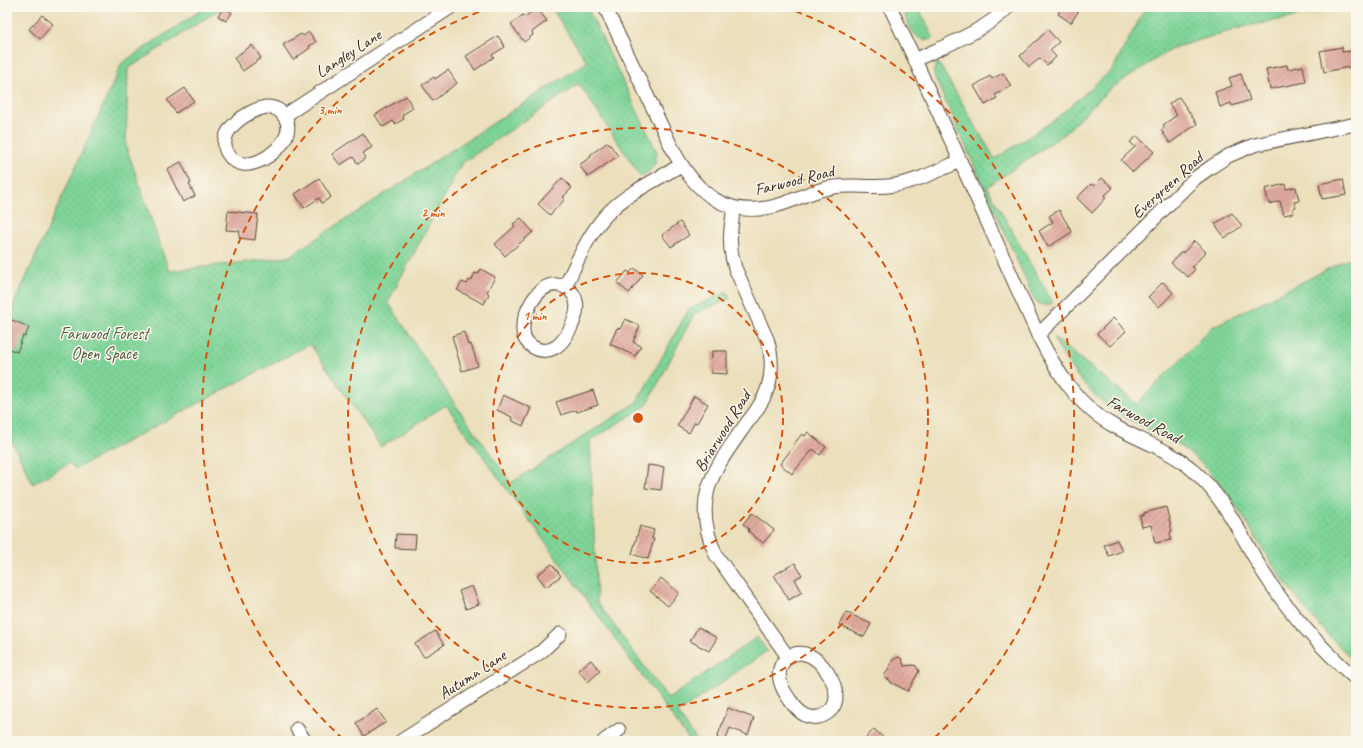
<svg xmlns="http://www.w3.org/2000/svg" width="1363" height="748" font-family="Caveat,sans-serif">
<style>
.grass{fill:url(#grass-dots);stroke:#5d7f5b}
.building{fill:url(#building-hatch)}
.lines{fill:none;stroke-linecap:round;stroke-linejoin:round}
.street-casing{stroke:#554536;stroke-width:15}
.street{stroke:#fff;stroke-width:13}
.ring{fill:none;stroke:#d7540e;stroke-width:2;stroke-dasharray:7 5}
.labels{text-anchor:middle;stroke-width:3;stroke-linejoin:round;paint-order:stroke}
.street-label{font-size:17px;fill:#3b2a1e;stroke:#fbf7ec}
.park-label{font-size:17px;fill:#4f5d43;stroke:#fbf7ec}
.centre{fill:#d7540e;stroke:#fbf7ec;stroke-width:2}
.ring-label{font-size:12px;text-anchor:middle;font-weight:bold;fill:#d7540e;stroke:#fbf7ec;stroke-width:3;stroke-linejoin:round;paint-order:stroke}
</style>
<defs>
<pattern id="grass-dots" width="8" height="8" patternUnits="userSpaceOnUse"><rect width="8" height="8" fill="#7fd498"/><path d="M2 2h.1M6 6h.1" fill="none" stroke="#6fb683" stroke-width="1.8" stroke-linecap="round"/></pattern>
<pattern id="building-hatch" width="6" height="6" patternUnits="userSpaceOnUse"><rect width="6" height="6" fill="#e0aa9f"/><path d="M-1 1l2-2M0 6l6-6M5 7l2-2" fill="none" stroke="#b78b81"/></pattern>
</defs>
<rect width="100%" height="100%" fill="#fbf7ec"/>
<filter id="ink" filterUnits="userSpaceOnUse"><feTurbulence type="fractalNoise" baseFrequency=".025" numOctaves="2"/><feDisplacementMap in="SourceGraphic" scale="8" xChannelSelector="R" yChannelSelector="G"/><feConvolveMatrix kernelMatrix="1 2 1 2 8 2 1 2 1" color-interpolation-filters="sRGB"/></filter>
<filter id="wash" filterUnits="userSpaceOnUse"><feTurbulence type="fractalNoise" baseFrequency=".012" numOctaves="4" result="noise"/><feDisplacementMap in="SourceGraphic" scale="16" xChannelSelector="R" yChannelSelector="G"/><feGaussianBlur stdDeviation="0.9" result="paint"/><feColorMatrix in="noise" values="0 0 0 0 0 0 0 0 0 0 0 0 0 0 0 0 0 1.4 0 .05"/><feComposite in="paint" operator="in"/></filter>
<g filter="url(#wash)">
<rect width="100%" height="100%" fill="#ebdfbc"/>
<g class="grass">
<path d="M206,7H223L128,69L126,146L169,271L288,257L587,62L551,7H587L657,152C657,165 652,170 641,177L579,84L462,163L388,302L452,400L511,483L637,402L689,309L727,292L730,299L694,314L647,405L590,441L597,602L668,699L757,637L767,651L678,713L697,741H690L591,606L446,405L381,447L310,344L75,469L69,463L33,484L7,432V320L122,63Z"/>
<path d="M901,7H918L934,38C914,47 908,21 901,7Z"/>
<path d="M1146,7H1345L1243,27L1173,48L1110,89L1064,134L987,187L1053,303C1046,307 1039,306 1034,298L935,78C933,71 934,67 938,62L995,159L1054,120L1112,70Z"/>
<path d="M1356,255V663C1326,634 1298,603 1275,568C1249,530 1230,486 1193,456C1174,440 1152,431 1130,420C1095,402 1070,372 1053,337L1137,404L1212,327Z"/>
</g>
<g id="blocks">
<g class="building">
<polygon points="224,7 232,13 226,21 218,16"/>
<polygon points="1062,7 1081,7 1071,23 1058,14"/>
<polygon points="537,8 547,21 532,32 533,35 524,42 511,24 523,15 525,17"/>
<polygon points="42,15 53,24 40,39 29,29"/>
<polygon points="1048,30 1059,42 1050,50 1056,57 1047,65 1040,58 1029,67 1020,56"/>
<polygon points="309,32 316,42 309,46 310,48 293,60 283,45 301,34 303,36"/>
<polygon points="498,36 505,47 492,55 494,57 475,70 466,56"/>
<polygon points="252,45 261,58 243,71 234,58"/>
<polygon points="1342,47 1342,52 1351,51 1354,66 1324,72 1320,51"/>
<polygon points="1287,65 1288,69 1303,66 1306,82 1270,89 1266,69"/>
<polygon points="448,70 457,83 433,101 422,85 434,77 435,79"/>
<polygon points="1003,73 1011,86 995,95 997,98 985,105 974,86 990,76 992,79"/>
<polygon points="1241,74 1250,100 1232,106 1231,103 1220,107 1215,92 1232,86 1229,78"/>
<polygon points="185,88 194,101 176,113 167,100"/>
<polygon points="406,96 413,108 402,115 404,119 395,124 393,121 383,127 375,115"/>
<polygon points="1179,97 1197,124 1170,143 1161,130 1165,127 1163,125 1177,115 1169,104"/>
<polygon points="363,133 372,147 363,153 366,158 358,164 353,157 340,165 332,154"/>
<polygon points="1137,136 1154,152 1133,172 1121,160 1135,147 1130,142"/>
<polygon points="608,142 618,156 588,177 579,165 591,157 590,155"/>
<polygon points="181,162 191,183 189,184 195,196 183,202 167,169"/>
<polygon points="319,178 331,197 322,203 319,198 304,208 295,194"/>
<polygon points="562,178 572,188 563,197 565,199 550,215 538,204"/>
<polygon points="1102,178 1113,188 1104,196 1106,198 1092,213 1077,198 1091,184 1094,186"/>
<polygon points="1343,179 1346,195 1322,199 1319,184"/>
<polygon points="1285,184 1286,189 1296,187 1299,201 1294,202 1296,207 1293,208 1294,213 1284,215 1280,201 1269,204 1265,189"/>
<polygon points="1059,210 1072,232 1048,247 1039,231 1053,222 1049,216"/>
<polygon points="228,211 258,214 255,240 239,238 240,231 226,230"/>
<polygon points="1232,213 1242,226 1225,238 1215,224"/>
<polygon points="521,218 533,232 505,256 495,244 515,226 513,224"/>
<polygon points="680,222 689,235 671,247 662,235"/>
<polygon points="1194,241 1206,252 1192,267 1195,269 1188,277 1171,263 1182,251 1183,253"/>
<polygon points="634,268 643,275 629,293 617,283 627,271 630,273"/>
<polygon points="481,269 495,277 487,292 489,294 484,304 457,290 462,282 467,284 469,280 471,281 475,273 478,274"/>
<polygon points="1163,282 1173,293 1159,307 1148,297"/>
<polygon points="7,318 29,327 25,337 23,336 17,352 7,348"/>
<polygon points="1113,318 1126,331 1110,346 1097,334"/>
<polygon points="625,319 640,326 633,342 641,346 635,356 610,344 617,328 620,329"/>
<polygon points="464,332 468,345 471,344 478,366 462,371 452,336"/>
<polygon points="712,351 727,351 727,374 711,373"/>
<polygon points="593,390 598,405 577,412 576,410 561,415 556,402"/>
<polygon points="503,395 531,408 523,426 511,420 512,417 497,410"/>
<polygon points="694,396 708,404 697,423 695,422 689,433 677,426"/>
<polygon points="808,432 826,447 820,455 813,449 792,474 780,464 794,446 793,445 802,434 805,436"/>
<polygon points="648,465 664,467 661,490 645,488"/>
<polygon points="1166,507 1172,531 1170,532 1171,540 1155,543 1151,525 1142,527 1140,516 1144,515 1144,513"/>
<polygon points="752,513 774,530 763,543 748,531 749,529 743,524"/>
<polygon points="640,526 654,530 652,539 654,539 648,559 632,554"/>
<polygon points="396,534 416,535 415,549 395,548"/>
<polygon points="1117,540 1122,551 1109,556 1104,545"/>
<polygon points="795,563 802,575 795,579 802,592 789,600 774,575"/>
<polygon points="552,564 561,576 546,587 537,575"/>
<polygon points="661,578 679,593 668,606 650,591"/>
<polygon points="472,586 479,604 466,609 459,591"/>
<polygon points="846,612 871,624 864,637 839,625"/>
<polygon points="698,627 717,638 709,651 690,641"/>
<polygon points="435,631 444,645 424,657 415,644"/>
<polygon points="898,657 902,659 904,666 913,665 916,666 919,671 908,691 890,682 891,681 884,677 893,660"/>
<polygon points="591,660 600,671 588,682 578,670"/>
<polygon points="728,708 754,718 748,735 730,728 725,741 717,738"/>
<polygon points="377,709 386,722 364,736 356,723"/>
<polygon points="874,729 887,741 863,741"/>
</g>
</g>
</g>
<g filter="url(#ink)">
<use href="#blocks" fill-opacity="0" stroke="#554536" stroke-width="1"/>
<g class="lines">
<g class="street-casing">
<g id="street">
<path d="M605,7L671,146C695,194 729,223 785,203C801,197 817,189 834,187C852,184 870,188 888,186C914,183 937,171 960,161"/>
<path d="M890,7L915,60L1038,335C1056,370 1078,407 1114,426C1141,441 1170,450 1193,470C1224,497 1242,537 1263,572C1288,612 1321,648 1356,679"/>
<path d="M915,60C944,46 987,30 1008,7"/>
<path d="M266,107C273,107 280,109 284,116C300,138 262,167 243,164C236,163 231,159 228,154C214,132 248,110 266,107Z"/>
<polyline points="284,116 451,7"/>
<path d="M734,208C730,231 728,246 735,268L767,339C772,355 773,371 768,387C764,401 755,413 746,424C714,470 690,498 716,555L788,657C773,669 780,687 790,700C794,706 799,712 805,715C819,722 836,712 836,696C836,682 822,660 808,655C801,652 794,653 788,657"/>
<path d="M565,287C570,290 575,294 576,301C580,314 566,342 554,348C540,355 523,345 523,330C522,323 526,315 528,309C535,294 547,279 565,287C578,260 589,231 611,210C628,193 660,178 681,165"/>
<polyline points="1038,335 1194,179 1211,167 1228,156 1254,145 1356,124"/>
<polyline points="297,729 305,741"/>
<polyline points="401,741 541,652 560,634"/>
<polyline points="604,741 619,730"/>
</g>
</g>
<use href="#street" class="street"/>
</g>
</g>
<g class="ring">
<circle cx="638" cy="418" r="145"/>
<circle cx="638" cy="418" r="290"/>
<path d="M343 739A436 436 0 0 1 492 7M784 7A436 436 0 0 1 933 739"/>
</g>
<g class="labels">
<g class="street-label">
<text transform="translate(348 53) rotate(-33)" y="6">Langley Lane</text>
<text transform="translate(794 180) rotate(-14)" y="6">Farwood Road</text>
<text transform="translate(1167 185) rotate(-42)" y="6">Evergreen Road</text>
<text transform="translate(1144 419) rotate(29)" y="6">Farwood Road</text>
<text transform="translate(722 431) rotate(-58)" y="6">Briarwood Road</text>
<text transform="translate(472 674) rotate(-33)" y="6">Autumn Lane</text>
</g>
<g class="park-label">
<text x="104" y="339">Farwood Forest<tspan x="104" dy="20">Open Space</tspan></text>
</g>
</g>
<circle cx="638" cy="418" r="6" class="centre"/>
<g class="ring-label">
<text x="330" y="114">3 min</text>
<text x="433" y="217">2 min</text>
<text x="535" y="320">1 min</text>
</g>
<rect width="1363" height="748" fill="none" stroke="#fbf7ec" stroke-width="24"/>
</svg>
